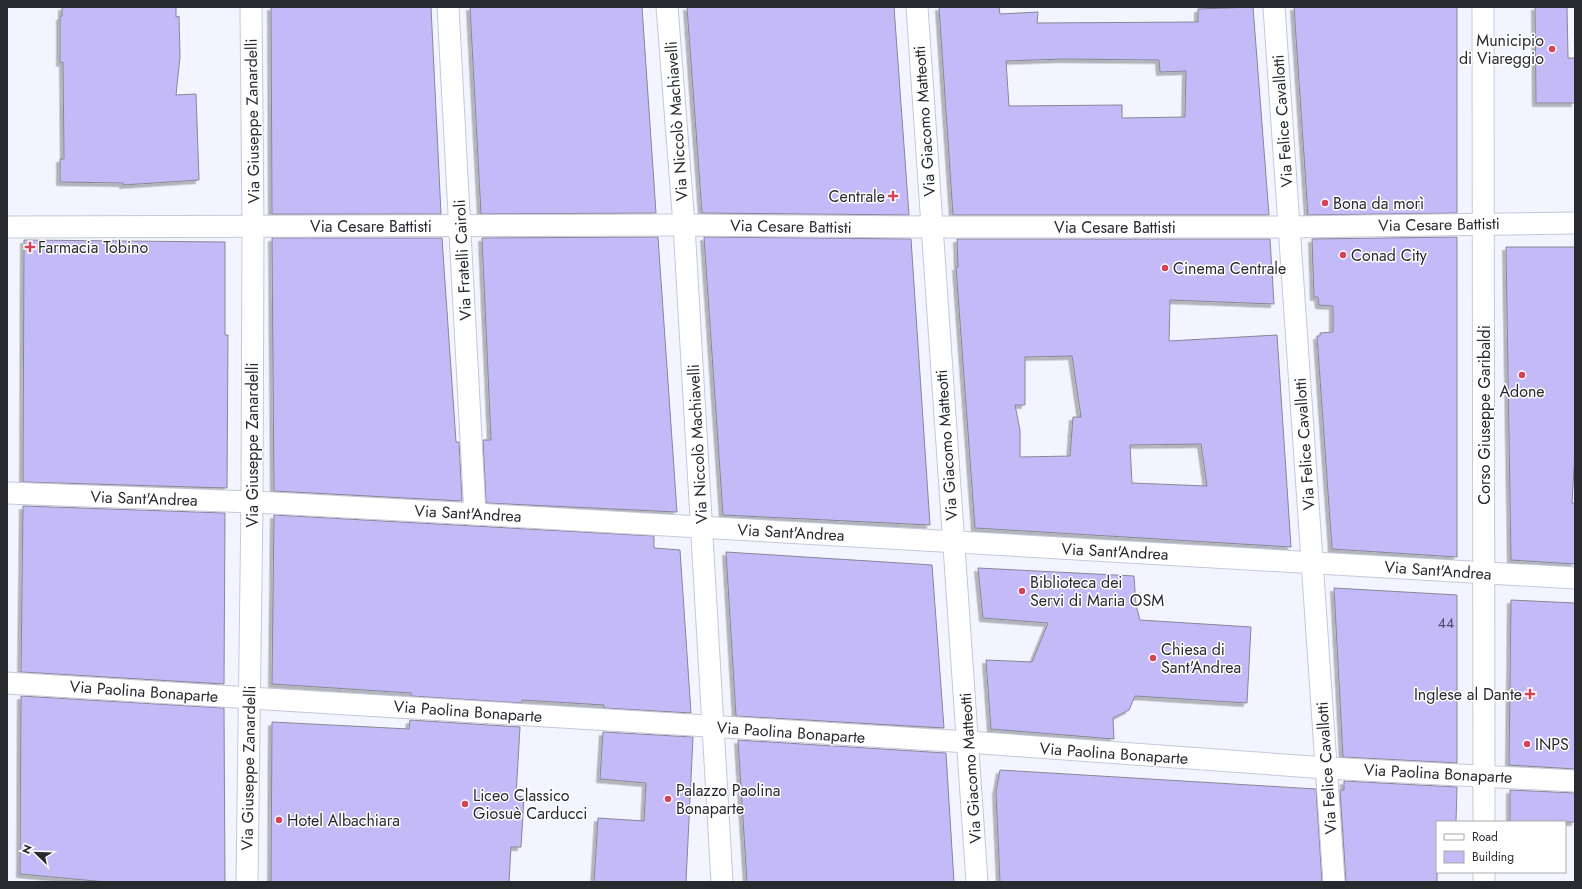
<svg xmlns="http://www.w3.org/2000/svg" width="1582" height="889" font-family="Jost,sans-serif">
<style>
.building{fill:#c4baf7;stroke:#888695;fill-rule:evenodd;filter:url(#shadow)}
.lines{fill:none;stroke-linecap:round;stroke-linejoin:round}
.street-casing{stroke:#c3c9d8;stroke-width:23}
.street{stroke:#fff;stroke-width:21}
.poi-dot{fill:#d44356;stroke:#fff;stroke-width:1.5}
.labels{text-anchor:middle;stroke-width:3;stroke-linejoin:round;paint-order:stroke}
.number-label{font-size:14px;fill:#4f4e62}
.poi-label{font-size:16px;fill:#282a30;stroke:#fff;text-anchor:start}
.street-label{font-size:16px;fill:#282a30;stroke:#fff}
</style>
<defs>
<filter id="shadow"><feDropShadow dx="-3.5" dy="3.5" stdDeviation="0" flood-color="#0004"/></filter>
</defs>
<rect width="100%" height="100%" fill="#f2f5ff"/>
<g class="building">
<polygon points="62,7 176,7 176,17 179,16 180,57 176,95 196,94 199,180 123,185 123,183 60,182 60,159 64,159 63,62 60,63 60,17 62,16"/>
<polygon points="271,7 431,7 441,214 272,214"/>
<polygon points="470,7 642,7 656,213 481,214"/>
<polygon points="687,7 894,7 909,215 702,213"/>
<path d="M939,7H999L1000,14L1038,12L1037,23L1198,22V9L1253,7L1269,215H953ZM1062,59L1159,60L1160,72L1186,71L1185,117L1122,118V105L1009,106L1006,61Z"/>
<polygon points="1294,7 1457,7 1457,213 1308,215"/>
<polygon points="1535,7 1567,7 1568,58 1575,58 1575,103 1536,103"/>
<polygon points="658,237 677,512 486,503 483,440 491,440 482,238"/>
<polygon points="704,237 911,239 930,525 723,515"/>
<polygon points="1457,237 1457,557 1332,549 1317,336 1320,336 1320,333 1333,332 1333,306 1319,305 1318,297 1314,297 1312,239"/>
<polygon points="272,238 442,238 456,442 459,442 462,501 274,491"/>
<path d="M957,239H1270L1274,304L1170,300L1169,341L1277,335L1291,547L975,528L956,267H958ZM1072,356L1081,417H1073L1070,456L1020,457V430L1015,405H1025V357ZM1201,444L1207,486L1132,483L1130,445Z"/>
<polygon points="24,240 225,242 225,335 228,335 227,488 23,482"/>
<polygon points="1506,247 1575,247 1575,452 1572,503 1575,503 1575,564 1511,560"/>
<polygon points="23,506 225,513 224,684 21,672"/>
<polygon points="274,515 654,536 654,548 680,550 691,713 604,708 604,705 522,700 522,703 411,696 411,693 272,684"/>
<polygon points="726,552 932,565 944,728 736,716"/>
<polygon points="978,568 1134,576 1136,605 1140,620 1251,627 1247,703 1135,696 1129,710 1113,718 1114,739 991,729 986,660 1032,662 1048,623 983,618"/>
<polygon points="1334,588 1457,595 1457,763 1343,757"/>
<polygon points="1511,600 1575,603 1575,769 1509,765"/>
<polygon points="21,696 224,708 225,882 106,882 20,874"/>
<polygon points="410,720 520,727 516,796 524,797 521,847 511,847 509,882 271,882 272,722 409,729"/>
<polygon points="603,732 693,737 686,882 594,882 598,818 644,821 646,783 600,779"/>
<polygon points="738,740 946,753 954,882 747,882"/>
<polygon points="1000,770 1316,789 1322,882 1000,882 996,792"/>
<polygon points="1344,781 1457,787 1456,822 1437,822 1437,882 1346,882 1340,790 1344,790"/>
<polygon points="1510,790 1575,793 1575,822 1510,822"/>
</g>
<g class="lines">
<g class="street-casing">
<g id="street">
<polyline points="448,7 475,514"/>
<polyline points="667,7 684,225 722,882"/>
<polyline points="917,7 977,882"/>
<polyline points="1274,7 1334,882"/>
<polyline points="1483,7 1484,822"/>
<polyline points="7,227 684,225 931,227 1289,227 1575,223"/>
<polyline points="7,493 252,502 475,514 1575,578"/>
<polyline points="7,683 968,742 1326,768 1575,781"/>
<polyline points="1484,872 1484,882"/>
<polyline points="247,882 252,502 253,227 251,7"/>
</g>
</g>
<use href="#street" class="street"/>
</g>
<g class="poi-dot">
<circle cx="1552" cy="49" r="4"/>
<path d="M891 190h4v4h4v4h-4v4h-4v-4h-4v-4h4z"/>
<circle cx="1325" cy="203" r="4"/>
<path d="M28 241h4v4h4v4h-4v4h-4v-4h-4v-4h4z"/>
<circle cx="1343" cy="255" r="4"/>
<circle cx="1165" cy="268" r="4"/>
<circle cx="1522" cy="375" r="4"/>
<circle cx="1022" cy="591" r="4"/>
<circle cx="1153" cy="658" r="4"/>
<path d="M1528 688h4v4h4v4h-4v4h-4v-4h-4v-4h4z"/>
<circle cx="1527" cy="744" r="4"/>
<circle cx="668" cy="799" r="4"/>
<circle cx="465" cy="804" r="4"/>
<circle cx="279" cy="820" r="4"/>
</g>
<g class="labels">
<g class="number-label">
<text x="1446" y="628">44</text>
</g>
<g class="poi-label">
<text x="1544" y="46" text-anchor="end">Municipio<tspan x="1544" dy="18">di Viareggio</tspan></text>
<text x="885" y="202" text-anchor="end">Centrale</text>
<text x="1333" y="209">Bona da morì</text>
<text x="38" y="253">Farmacia Tobino</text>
<text x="1351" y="261">Conad City</text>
<text x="1173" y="274">Cinema Centrale</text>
<text x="1522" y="397" text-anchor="middle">Adone</text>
<text x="1030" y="588">Biblioteca dei<tspan x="1030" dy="18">Servi di Maria OSM</tspan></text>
<text x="1161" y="655">Chiesa di<tspan x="1161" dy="18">Sant'Andrea</tspan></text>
<text x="1522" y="700" text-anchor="end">Inglese al Dante</text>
<text x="1535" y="750">INPS</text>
<text x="676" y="796">Palazzo Paolina<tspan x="676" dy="18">Bonaparte</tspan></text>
<text x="473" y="801">Liceo Classico<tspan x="473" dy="18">Giosuè Carducci</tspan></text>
<text x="287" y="826">Hotel Albachiara</text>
</g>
<g class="street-label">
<text transform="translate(252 121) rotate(-91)" y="6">Via Giuseppe Zanardelli</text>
<text transform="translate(676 121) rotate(-94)" y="6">Via Niccolò Machiavelli</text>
<text transform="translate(924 121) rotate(-94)" y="6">Via Giacomo Matteotti</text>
<text transform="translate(1282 121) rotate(-94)" y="6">Via Felice Cavallotti</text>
<text transform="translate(1439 224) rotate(-1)" y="6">Via Cesare Battisti</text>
<text x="371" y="232">Via Cesare Battisti</text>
<text transform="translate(791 226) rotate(1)" y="6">Via Cesare Battisti</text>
<text x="1115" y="233">Via Cesare Battisti</text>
<text transform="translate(462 260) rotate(-93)" y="6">Via Fratelli Cairoli</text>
<text transform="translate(1484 415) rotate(-90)" y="6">Corso Giuseppe Garibaldi</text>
<text transform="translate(697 444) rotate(-93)" y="6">Via Niccolò Machiavelli</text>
<text transform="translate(1304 444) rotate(-94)" y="6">Via Felice Cavallotti</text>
<text transform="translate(252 445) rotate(-90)" y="6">Via Giuseppe Zanardelli</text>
<text transform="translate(946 445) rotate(-94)" y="6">Via Giacomo Matteotti</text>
<text transform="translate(144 498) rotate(2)" y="6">Via Sant'Andrea</text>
<text transform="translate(468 513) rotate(3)" y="6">Via Sant'Andrea</text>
<text transform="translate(791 532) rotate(3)" y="6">Via Sant'Andrea</text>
<text transform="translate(1115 551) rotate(3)" y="6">Via Sant'Andrea</text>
<text transform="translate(1438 570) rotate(4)" y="6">Via Sant'Andrea</text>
<text transform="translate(144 691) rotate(4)" y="6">Via Paolina Bonaparte</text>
<text transform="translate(468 711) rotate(4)" y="6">Via Paolina Bonaparte</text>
<text transform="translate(791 732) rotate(4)" y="6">Via Paolina Bonaparte</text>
<text transform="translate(1114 753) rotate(4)" y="6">Via Paolina Bonaparte</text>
<text transform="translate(248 768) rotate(-89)" y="6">Via Giuseppe Zanardelli</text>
<text transform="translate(970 768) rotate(-94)" y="6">Via Giacomo Matteotti</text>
<text transform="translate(1326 768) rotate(-94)" y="6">Via Felice Cavallotti</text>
<text transform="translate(1438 773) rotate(3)" y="6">Via Paolina Bonaparte</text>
</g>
</g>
<rect width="1582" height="889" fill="none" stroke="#282a30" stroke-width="16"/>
<rect x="1436" y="821" width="130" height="52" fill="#ffffff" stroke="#a9aaac"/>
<rect x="1444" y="834" width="20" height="6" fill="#ffffff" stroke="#a9aaac"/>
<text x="1472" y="841" font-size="12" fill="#282a30">Road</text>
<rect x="1444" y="851" width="20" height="12" fill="#c4baf7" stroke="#a9aaac"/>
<text x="1472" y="861" font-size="12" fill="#282a30">Building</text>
<g transform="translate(36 853) rotate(293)" stroke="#ffffff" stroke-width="3" paint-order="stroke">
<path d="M0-3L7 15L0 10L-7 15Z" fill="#282a30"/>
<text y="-6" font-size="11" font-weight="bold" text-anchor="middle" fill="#282a30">N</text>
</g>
</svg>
